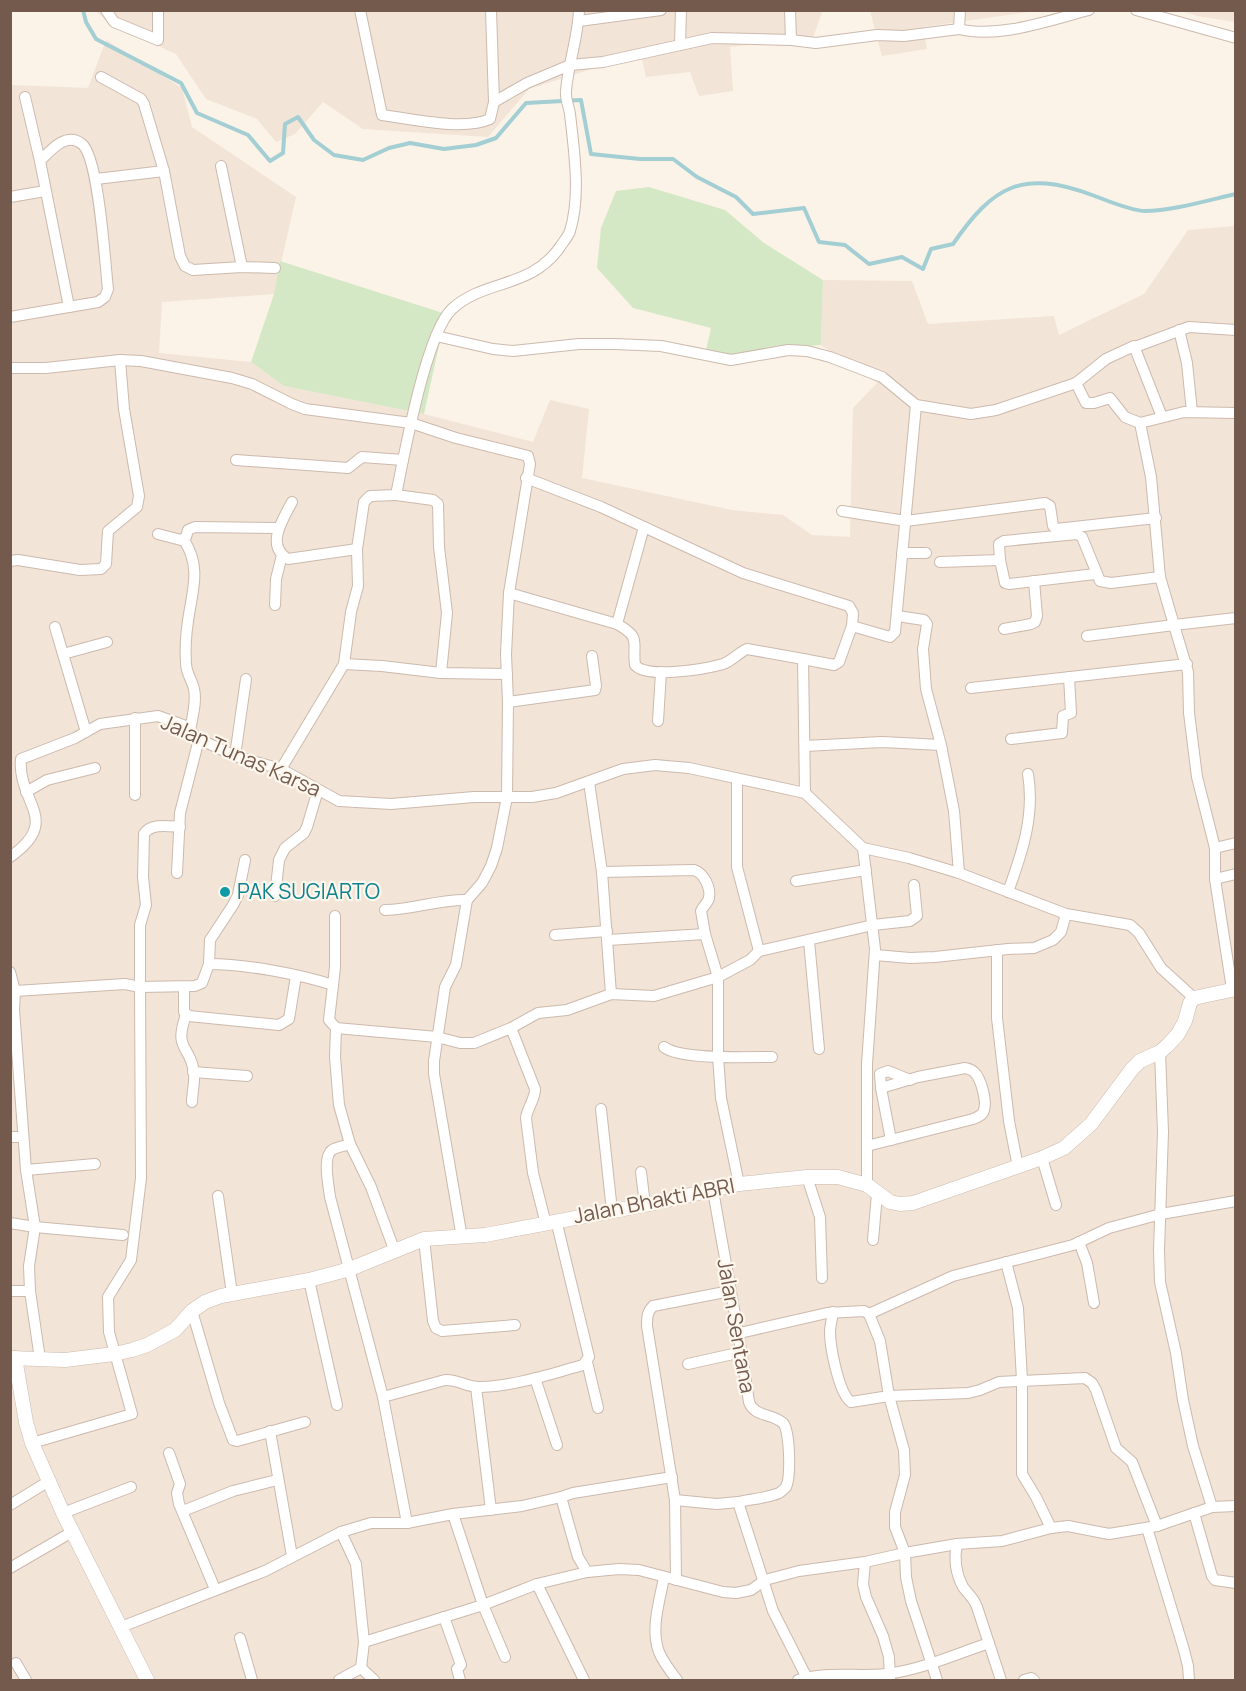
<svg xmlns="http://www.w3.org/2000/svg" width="1246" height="1691" font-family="Manrope,sans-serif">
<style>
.residential{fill:#f2e4d6}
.green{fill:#d5e8c6}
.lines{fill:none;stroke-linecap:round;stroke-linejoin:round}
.stream{stroke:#a3ced4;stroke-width:4}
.minor-casing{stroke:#ccbaae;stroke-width:12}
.tertiary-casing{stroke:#ccbaae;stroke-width:15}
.minor{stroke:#fff;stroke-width:10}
.tertiary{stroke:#fff;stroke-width:14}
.culture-dot{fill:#0f9aa8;stroke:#fef7ed;stroke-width:2}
.labels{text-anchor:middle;stroke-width:4.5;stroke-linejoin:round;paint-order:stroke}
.street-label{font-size:21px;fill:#735a4d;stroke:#fef7ed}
.culture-label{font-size:21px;fill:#0d838f;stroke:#fef7ed;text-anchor:start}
</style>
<rect width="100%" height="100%" fill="#fbf3e7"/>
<g class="residential">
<polygon points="96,11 829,11 822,12 813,38 730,47 733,91 699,96 690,72 646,77 641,55 604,65 529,89 488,137 363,129 323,102 295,134 276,142 257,119 206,99 176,54 109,24"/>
<polygon points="870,11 1035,11 923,27 927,49 882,56"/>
<polygon points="1181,11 1235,11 1235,22 1197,16"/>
<polygon points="106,40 182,88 192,127 296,197 274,294 162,302 159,353 251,362 284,386 424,414 533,442 550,400 589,409 582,478 732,510 783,515 812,535 850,537 853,408 877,383 821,345 823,280 912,281 928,324 1054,316 1059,335 1144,294 1188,230 1235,226 1235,1680 11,1680 11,85 88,88"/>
</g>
<g class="green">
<polygon points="649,187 725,210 764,243 823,280 821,345 770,349 743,357 705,354 711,328 633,308 597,268 601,228 616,191"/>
<polygon points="280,261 446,314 424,414 284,386 251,362 274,294"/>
</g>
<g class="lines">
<path class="stream" d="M83,10L86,22L96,39L181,83L197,113L248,135L270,161L283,153L285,124L298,117L314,140L334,155L363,160L389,148L410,143L444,149L476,145L496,138L526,103L581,100L591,154L640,159H673L697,177L736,197L753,214L804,208L819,242L845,245L869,264L902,257L923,269L931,249L953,244C993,186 1022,169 1092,195C1106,200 1131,211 1145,211C1171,211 1209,200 1236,194"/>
<g class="minor-casing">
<g id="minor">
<polyline points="106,10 114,22 158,40 158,10"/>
<path d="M360,10L382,115C413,119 463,131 490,119L494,102L527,83L570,65L603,62L712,38L791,40L816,43L877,35L904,36L959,29L960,10"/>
<polyline points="491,10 494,102"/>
<polyline points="790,10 791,40"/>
<polyline points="1136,10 1236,38"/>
<polyline points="579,21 661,10"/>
<path d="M959,29C999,39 1050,20 1089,10"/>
<polyline points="680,44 681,10"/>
<polyline points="101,77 141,99 144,104 164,171 180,256 185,266 193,270 242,267 275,268"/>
<polyline points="25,97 40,161 69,307"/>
<polyline points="221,166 242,267"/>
<polyline points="96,179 164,171"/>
<polyline points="10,197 45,191"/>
<path d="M10,317L98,302L105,297L108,289C105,264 99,158 82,144C66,131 50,151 40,161"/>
<polyline points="1179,330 1187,363 1192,412"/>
<polyline points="436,336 493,349 513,351 579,344 615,344 661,346 731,360 788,350 807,351 830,357 882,377 916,405 971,414 996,410 1076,383 1106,359 1134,346 1162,417"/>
<polyline points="1135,347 1189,327 1236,330"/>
<polyline points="10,368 46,368 120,360 141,361 232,378 252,384 292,404 305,409 411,423 456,438 528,456 530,464 509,593 506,654 508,702 507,797 497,848 491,866 482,883 467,900 456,965 445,987 434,1061 434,1074 462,1238"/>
<polyline points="1076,383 1086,403 1094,403 1110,398 1125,417 1140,423"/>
<polyline points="236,460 348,468 362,457 403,460"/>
<polyline points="526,478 601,507 743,573 849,606 853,613 852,626"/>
<polyline points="396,495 433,500 438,504 439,547 447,613 441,673"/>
<path d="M292,502C283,519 265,546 288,559L357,549"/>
<polyline points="842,511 906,521 1045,503 1050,506 1053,526 1056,529 1156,518"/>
<polyline points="158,534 181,540 186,537 188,530 195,527 279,528"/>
<path d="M184,540C202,568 192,591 188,621C186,634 185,649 186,663C186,673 192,680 194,689C197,702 192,718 190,731"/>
<polyline points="902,553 926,553"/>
<polyline points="10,561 18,560 80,570 101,569 106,564 108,531 137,507 139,496 124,409 120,360"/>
<polyline points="940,562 1000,560"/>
<polyline points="1095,574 1009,584 1005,583 1000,560 999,544 1004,541 1077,534 1082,537 1100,581 1111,583 1160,577"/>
<path d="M509,593L617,624C642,638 632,641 635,665C647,679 706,669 723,664C732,661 738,653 747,649L803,659"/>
<polyline points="275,605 276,579 282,555"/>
<polyline points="897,616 924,620 927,624 923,649 926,689 941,745 954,811 959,873"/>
<polyline points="617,624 644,527"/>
<polyline points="55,627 86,732"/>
<polyline points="1004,629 1031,624 1035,622 1037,616 1034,581"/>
<polyline points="1087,636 1174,625 1160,577 1151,477 1140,423 1184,412 1236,413"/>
<polyline points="63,654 107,642"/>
<polyline points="344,664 382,666 441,673 507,674"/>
<polyline points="971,688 1187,664"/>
<polyline points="508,702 595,690 596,686 592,656"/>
<polyline points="135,718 135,795"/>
<polyline points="658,721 661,672"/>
<polyline points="1011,739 1062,733 1063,716 1071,713 1069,677"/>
<polyline points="805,746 882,742 941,745"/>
<polyline points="235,756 246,679"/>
<path d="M281,769L344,664L351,612L358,586L357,549L364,502L370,496L396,495C404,456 426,333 452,309C484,279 531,289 560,247C563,242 568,237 570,231C581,196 574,150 570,114C569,106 565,99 566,91C568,64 578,38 579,10"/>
<polyline points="737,779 737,867 759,951"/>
<polyline points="589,782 602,872 611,994"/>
<polyline points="26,792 47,780 95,768"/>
<polyline points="805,793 803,659 834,665 839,662 852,626 890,637 895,632 916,405"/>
<polyline points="863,848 909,858 959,873 1066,914 1130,925 1139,933 1161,968 1194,998"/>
<polyline points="1215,848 1236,843"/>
<path d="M10,857C63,820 17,803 21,759L75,738L100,724L158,716L183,725L199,739L235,756L281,769L339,801L391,804L474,797H532L556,793L623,769L655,765L689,768L805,793L863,848L875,949L867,1064V1185"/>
<path d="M602,872L694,870C704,873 711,888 709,898C708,903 703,906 701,911L705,934"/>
<polyline points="177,873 180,813 199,739"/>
<polyline points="1215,879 1236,874"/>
<polyline points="796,881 866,870"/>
<path d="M1008,892C1022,853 1035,816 1028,774"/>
<polyline points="275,896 279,860 285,848 304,833 307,827 318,790"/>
<path d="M385,910C413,910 439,899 467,900"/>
<polyline points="555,935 607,931"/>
<polyline points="608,940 705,934 718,977 718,1056 721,1098 739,1184"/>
<polyline points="809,941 819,1049"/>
<polyline points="997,950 997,1018 1009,1121 1018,1167"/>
<polyline points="875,955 910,958 935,957 1008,949 1034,948 1053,940 1061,932 1066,914"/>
<polyline points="209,964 210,940 233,905 238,895 245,860"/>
<polyline points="10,972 15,991 14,1010 26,1170 35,1227 29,1266 30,1291 40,1359"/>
<polyline points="333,985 335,967 335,916"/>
<polyline points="184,987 184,1012 189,1016 279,1025 289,1019 296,976"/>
<polyline points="1232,989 1215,879 1215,848 1197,777 1189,713 1188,672 1174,625 1236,618"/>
<path d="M15,991L125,984L140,987V925L146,905L143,877L144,834C151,823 167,826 180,827"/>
<path d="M186,1015C173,1051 191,1045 194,1073C195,1082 192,1093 192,1102"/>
<polyline points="336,1028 437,1037 460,1043 474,1043 511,1028 538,1013 567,1010 611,994 654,996 718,977 750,960 759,951 873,925 910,921 917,916 914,885"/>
<path d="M511,1028L535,1089C535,1100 527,1108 526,1118L533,1173L546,1224"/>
<path d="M664,1047C680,1060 750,1057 772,1057"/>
<polyline points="1160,1052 1163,1132 1159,1250 1160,1282 1176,1353 1183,1400 1193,1446 1212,1507"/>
<polyline points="193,1072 247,1076"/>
<polyline points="601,1109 612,1211"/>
<polyline points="10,1137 23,1137"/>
<polyline points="891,1140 881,1088 880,1074 888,1071 910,1080"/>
<path d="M350,1144C345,1146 336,1147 332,1150C322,1157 329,1187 330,1197L383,1397L407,1523"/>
<path d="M867,1146L973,1119C978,1117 983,1115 984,1110C987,1101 981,1078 974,1072C971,1069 969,1069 965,1068L918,1077L881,1088"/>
<polyline points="1042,1158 1056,1205"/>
<polyline points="26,1170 95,1164"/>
<polyline points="641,1172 645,1205"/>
<polyline points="807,1177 820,1217 822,1278"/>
<path d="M713,1190C725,1261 739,1331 749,1402C754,1417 772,1413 783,1423C790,1430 791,1477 786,1487C785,1488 781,1492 779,1493C768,1498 751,1499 738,1502L773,1611L808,1680"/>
<polyline points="218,1196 232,1294"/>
<polyline points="10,1223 35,1227 123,1235"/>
<polyline points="424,1239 433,1321 436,1328 442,1331 515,1325"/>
<polyline points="873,1240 877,1194"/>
<polyline points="1079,1242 1087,1263 1094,1303"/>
<polyline points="1006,1262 1018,1308 1022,1380 1022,1474 1036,1497 1051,1528"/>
<polyline points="309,1280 337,1405"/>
<polyline points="10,1291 30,1291"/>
<polyline points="192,1311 219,1403 233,1440 237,1441 305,1422"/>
<path d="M833,1312C832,1319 830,1326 830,1332C830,1347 839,1394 851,1402L889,1396L968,1393L980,1390L999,1382L1085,1378L1092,1383L1096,1390L1116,1448L1132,1462L1157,1526"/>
<polyline points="869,1314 880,1341 889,1396 904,1450 905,1475 895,1512 895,1527 905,1553 906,1577 911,1601 937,1680"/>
<polyline points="740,1333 827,1313 864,1311 869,1314 953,1276 1073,1245 1109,1228 1161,1214 1236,1201"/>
<polyline points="587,1362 598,1408"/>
<polyline points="688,1364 742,1352"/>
<polyline points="535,1378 557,1445"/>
<polyline points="476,1387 491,1510"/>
<path d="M383,1397L445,1380C458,1379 468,1388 481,1387C515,1386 550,1374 583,1365L589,1357L556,1220"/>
<polyline points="270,1431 292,1556"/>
<path d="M32,1443L132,1414L109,1332L108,1297L131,1260L141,1178L140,987L195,986L202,983L209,964C245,964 299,974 333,985L329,1020L336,1028L335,1057L339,1105L350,1144L371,1187L395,1252"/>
<polyline points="169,1453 180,1484 177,1493 179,1504 215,1589"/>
<polyline points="561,1497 578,1557 587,1572"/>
<polyline points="675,1500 717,1504 738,1502"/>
<polyline points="10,1505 49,1481"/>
<polyline points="183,1511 233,1491 277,1480"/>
<polyline points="63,1513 131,1487"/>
<polyline points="1194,1513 1212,1576 1215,1580 1236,1583"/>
<polyline points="453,1514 483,1605 505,1657"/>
<polyline points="1147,1528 1184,1650 1188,1666 1189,1680"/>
<polyline points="341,1532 356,1564 364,1642 361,1668"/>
<path d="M957,1544C954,1558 956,1574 963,1587C968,1594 974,1598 977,1607L1001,1680"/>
<polyline points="865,1562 863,1584 866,1597 883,1636 889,1657 890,1679"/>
<polyline points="10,1568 72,1532"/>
<path d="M664,1577C660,1600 650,1629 659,1652C663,1662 671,1672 677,1680"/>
<path d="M676,1580L675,1500L647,1326C647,1318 647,1312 653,1306L730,1291"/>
<polyline points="537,1584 584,1680"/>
<polyline points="444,1617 461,1665 457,1669 460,1680"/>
<polyline points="121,1627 265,1571 341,1532 371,1523 407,1523 453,1514 522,1506 561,1497 573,1493 672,1477"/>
<polyline points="240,1638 252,1680"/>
<polyline points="364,1642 483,1605 537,1584 587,1572 619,1569 639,1570 723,1592 736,1593 751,1590 765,1580 799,1571 865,1562 905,1553 957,1544 1002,1541 1051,1528 1068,1526 1109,1534 1157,1526 1212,1507 1236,1506"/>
<polyline points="16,1663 26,1680"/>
<polyline points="361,1668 374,1680"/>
<polyline points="339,1680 361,1668"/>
<path d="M798,1680C826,1671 857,1677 886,1674C921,1670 956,1654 989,1643"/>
<polyline points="1024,1680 1031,1678 1034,1680"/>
</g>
</g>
<g class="tertiary-casing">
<g id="tertiary">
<polyline points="10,1358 65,1360 114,1354 132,1350 147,1345 175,1330 192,1311 205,1302 221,1296 309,1280 350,1269 424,1239 485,1235 645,1205 739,1184 807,1177 838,1177 867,1185 890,1202 900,1204 913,1203 1042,1158 1064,1148 1091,1124 1132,1069 1140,1061 1160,1052 1168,1045 1178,1034 1185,1021 1190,1003 1194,998 1236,989"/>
<polyline points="15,1358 26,1422 32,1443 63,1513 147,1680"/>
</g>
</g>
<use href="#minor" class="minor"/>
<use href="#tertiary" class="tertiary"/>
</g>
<circle class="culture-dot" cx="225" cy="892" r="6"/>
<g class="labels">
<g class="street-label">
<text transform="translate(241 756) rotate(24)" y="7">Jalan Tunas Karsa</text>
<text transform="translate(654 1201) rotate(-11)" y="7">Jalan Bhakti ABRI</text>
<text transform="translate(736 1326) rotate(80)" y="7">Jalan Sentana</text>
</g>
<g class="culture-label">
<text x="237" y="899">PAK SUGIARTO</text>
</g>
</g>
<rect width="1246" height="1691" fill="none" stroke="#735a4d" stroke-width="24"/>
</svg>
